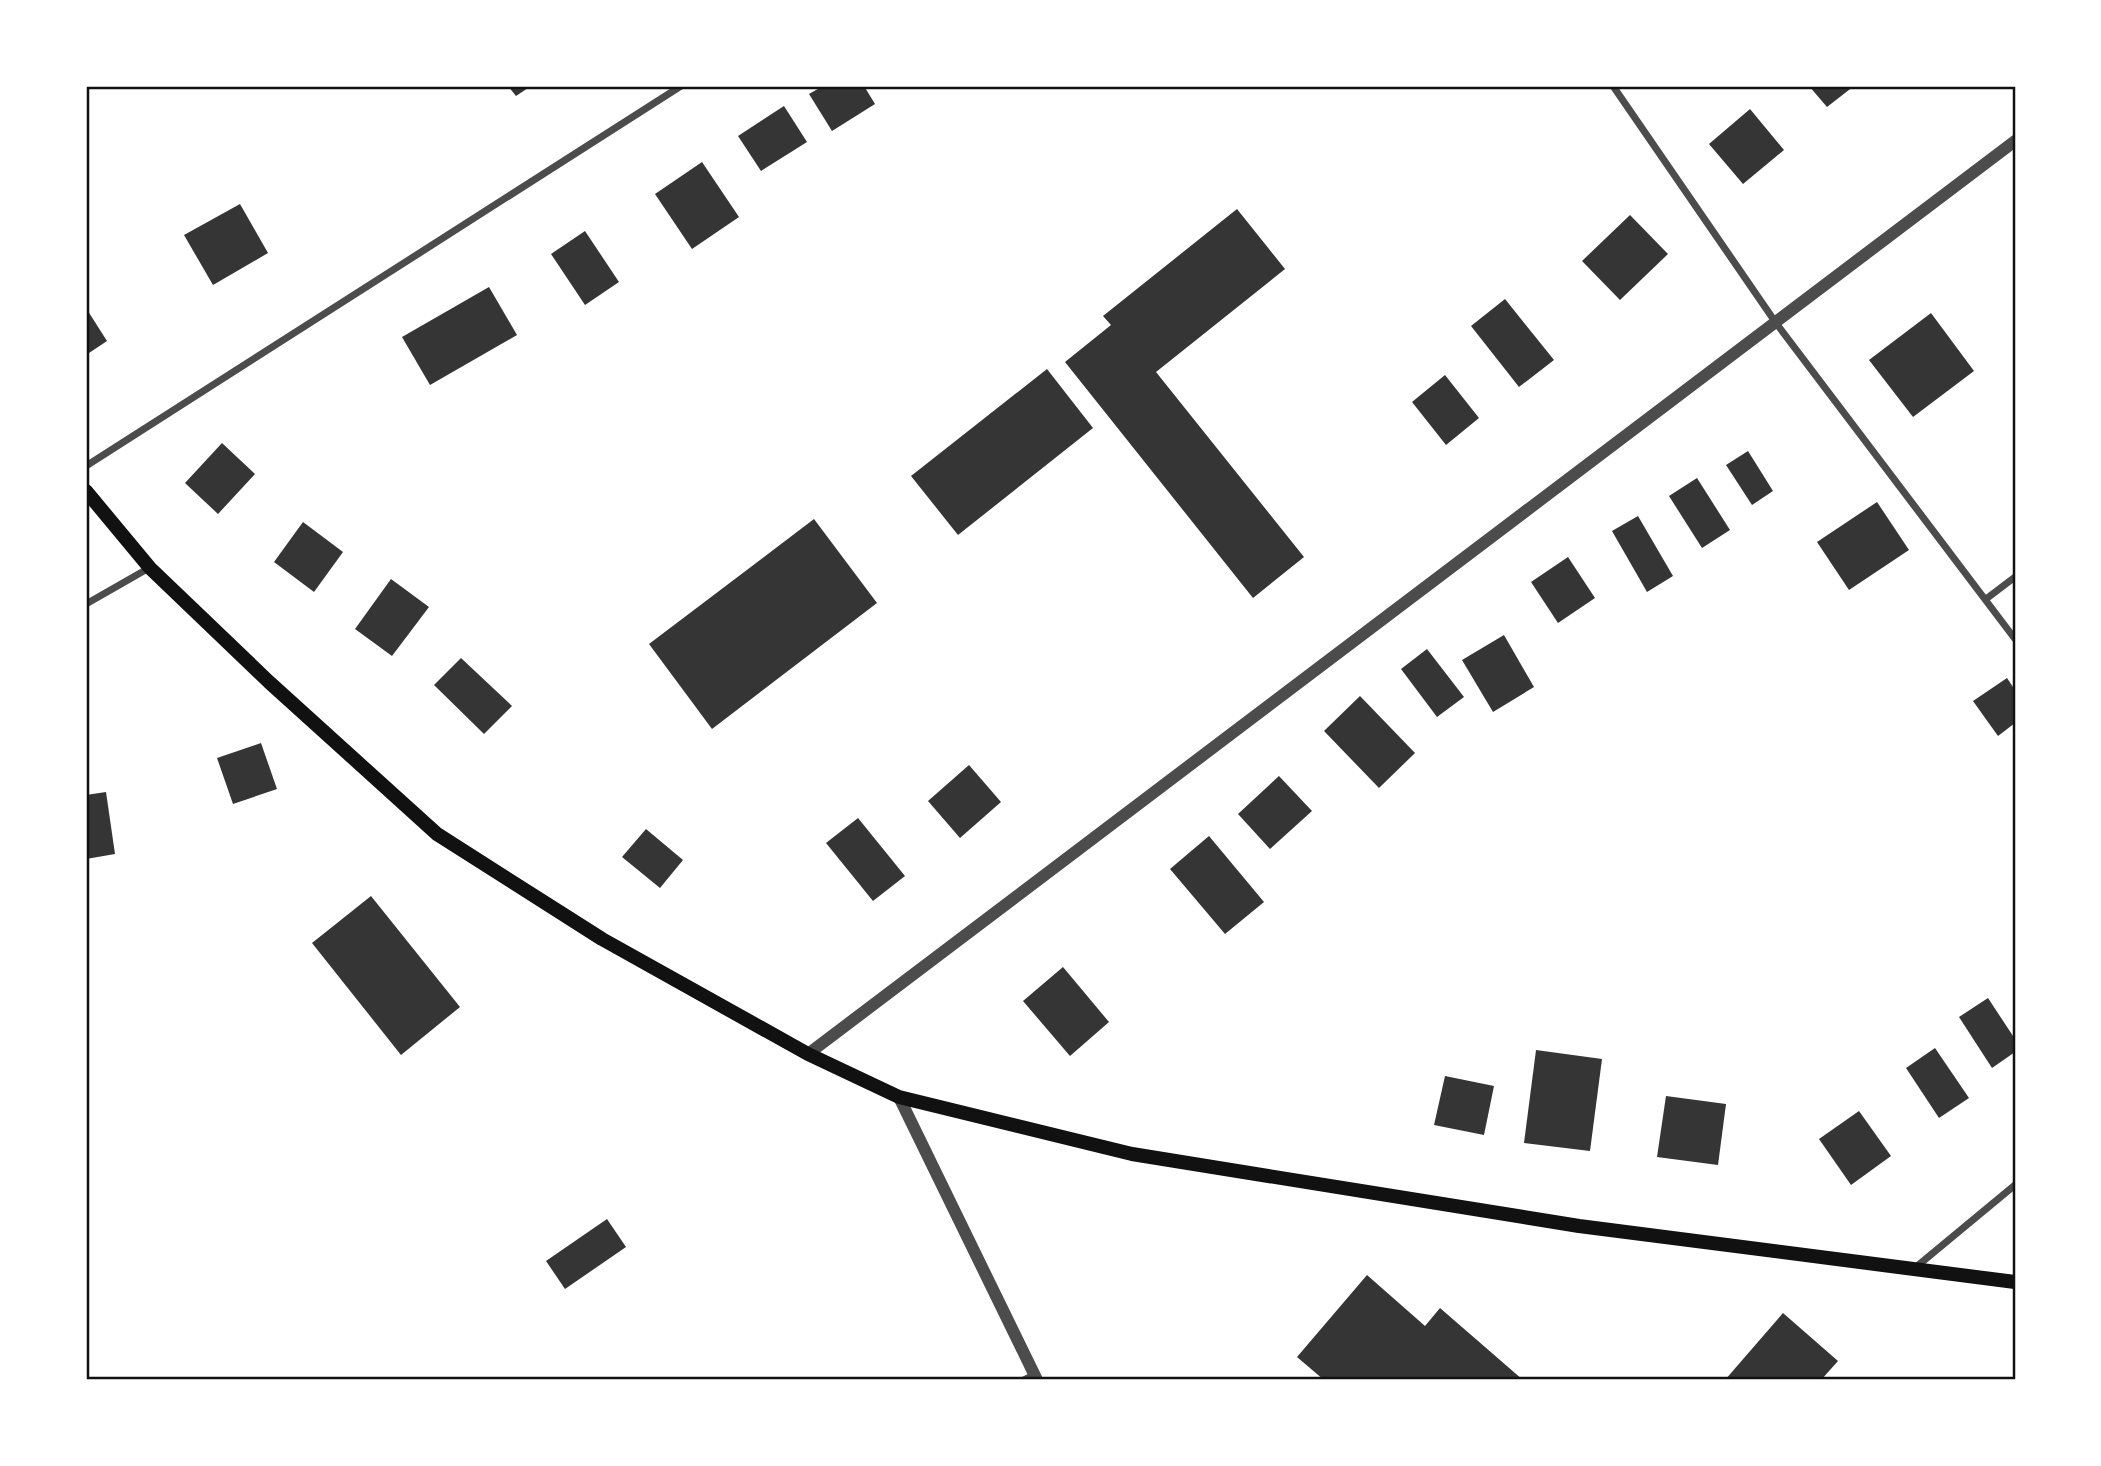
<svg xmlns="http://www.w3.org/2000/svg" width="2101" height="1466" font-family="'Fira Sans Condensed',sans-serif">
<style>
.building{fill:#353535}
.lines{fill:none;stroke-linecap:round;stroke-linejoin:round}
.minor{stroke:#4c4c4c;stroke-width:7}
.tertiary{stroke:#4c4c4c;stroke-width:12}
.secondary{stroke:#111;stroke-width:14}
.neatline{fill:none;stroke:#111;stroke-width:2.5}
</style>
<rect width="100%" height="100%" fill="#fff"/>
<g class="building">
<polygon points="508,86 531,86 516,96"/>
<polygon points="823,86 864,86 875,104 832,131 809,94"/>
<polygon points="1809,86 1854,86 1827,107"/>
<polygon points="784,106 807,142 761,171 738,136"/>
<polygon points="1750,109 1784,150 1743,184 1709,144"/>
<polygon points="702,162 739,217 692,249 655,194"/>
<polygon points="240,204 268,253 213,285 184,235"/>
<polygon points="1237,209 1285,269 1156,372 1304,557 1253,598 1065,362 1111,325 1103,316"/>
<polygon points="1630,215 1668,254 1620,300 1582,261"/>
<polygon points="585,231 619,282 585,305 551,254"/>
<polygon points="489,287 517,335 430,385 402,337"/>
<polygon points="1505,299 1554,360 1519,387 1471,326"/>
<polygon points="86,308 107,341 86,355"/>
<polygon points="1931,313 1974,371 1913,417 1869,360"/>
<polygon points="1047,369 1093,428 958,535 911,476"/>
<polygon points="1445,375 1479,418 1446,445 1412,402"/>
<polygon points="222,443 255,474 218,514 185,483"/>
<polygon points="1748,451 1773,491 1752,505 1726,465"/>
<polygon points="1697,478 1730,530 1702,548 1669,496"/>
<polygon points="1877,502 1909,550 1849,590 1817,542"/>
<polygon points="1638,516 1673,576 1647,592 1612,531"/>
<polygon points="814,519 877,603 712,729 649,644"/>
<polygon points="303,522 343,552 314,592 274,562"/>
<polygon points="1568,557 1595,598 1558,623 1531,582"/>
<polygon points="391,579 429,607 392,656 355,629"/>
<polygon points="1504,635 1534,687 1493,712 1462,660"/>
<polygon points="1427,649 1464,697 1437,717 1401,669"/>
<polygon points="461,658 512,706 484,734 434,685"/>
<polygon points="2007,678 2015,690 2015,723 1998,736 1973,701"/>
<polygon points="1360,696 1415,753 1379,788 1324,731"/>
<polygon points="261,743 277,789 233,804 217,758"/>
<polygon points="969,765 1001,802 960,838 928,801"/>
<polygon points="1279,776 1312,811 1270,849 1238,814"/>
<polygon points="106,792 115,854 86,859 86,795"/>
<polygon points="858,818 905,876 873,901 826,843"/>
<polygon points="646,829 683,860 660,888 622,857"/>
<polygon points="1209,836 1264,902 1225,934 1170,869"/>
<polygon points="371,896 460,1007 401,1055 312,943"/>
<polygon points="1063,967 1109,1022 1070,1056 1023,1001"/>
<polygon points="1988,998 2015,1039 2015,1052 1992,1068 1959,1017"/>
<polygon points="1935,1048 1969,1098 1939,1118 1906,1068"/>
<polygon points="1536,1050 1602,1059 1590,1151 1524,1143"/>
<polygon points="1445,1076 1494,1086 1484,1135 1434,1125"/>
<polygon points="1666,1096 1726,1104 1718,1165 1657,1157"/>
<polygon points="1859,1111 1891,1156 1851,1185 1819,1139"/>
<polygon points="607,1219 626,1247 565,1289 546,1261"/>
<polygon points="1367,1275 1425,1326 1440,1308 1523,1380 1324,1380 1297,1357"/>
<polygon points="1783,1313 1838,1361 1821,1380 1725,1380"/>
</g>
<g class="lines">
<g class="minor">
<polyline points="1613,86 1776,323 2015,639"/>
<polyline points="86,466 681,86"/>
<polyline points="1986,599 2015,577"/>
<polyline points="86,604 149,568"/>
<polyline points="1916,1267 2015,1185"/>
<polyline points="1024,1380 1034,1375"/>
</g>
<g class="tertiary">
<polyline points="808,1054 2015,141"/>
<polyline points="899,1097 1037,1380"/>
</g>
<polyline class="secondary" points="86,491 150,568 269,682 437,834 602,939 808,1054 899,1097 1132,1154 1579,1226 2015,1282"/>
</g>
<rect width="2101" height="1466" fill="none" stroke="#ffffff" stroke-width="175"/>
<rect x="88" y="88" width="1926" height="1290" class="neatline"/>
</svg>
